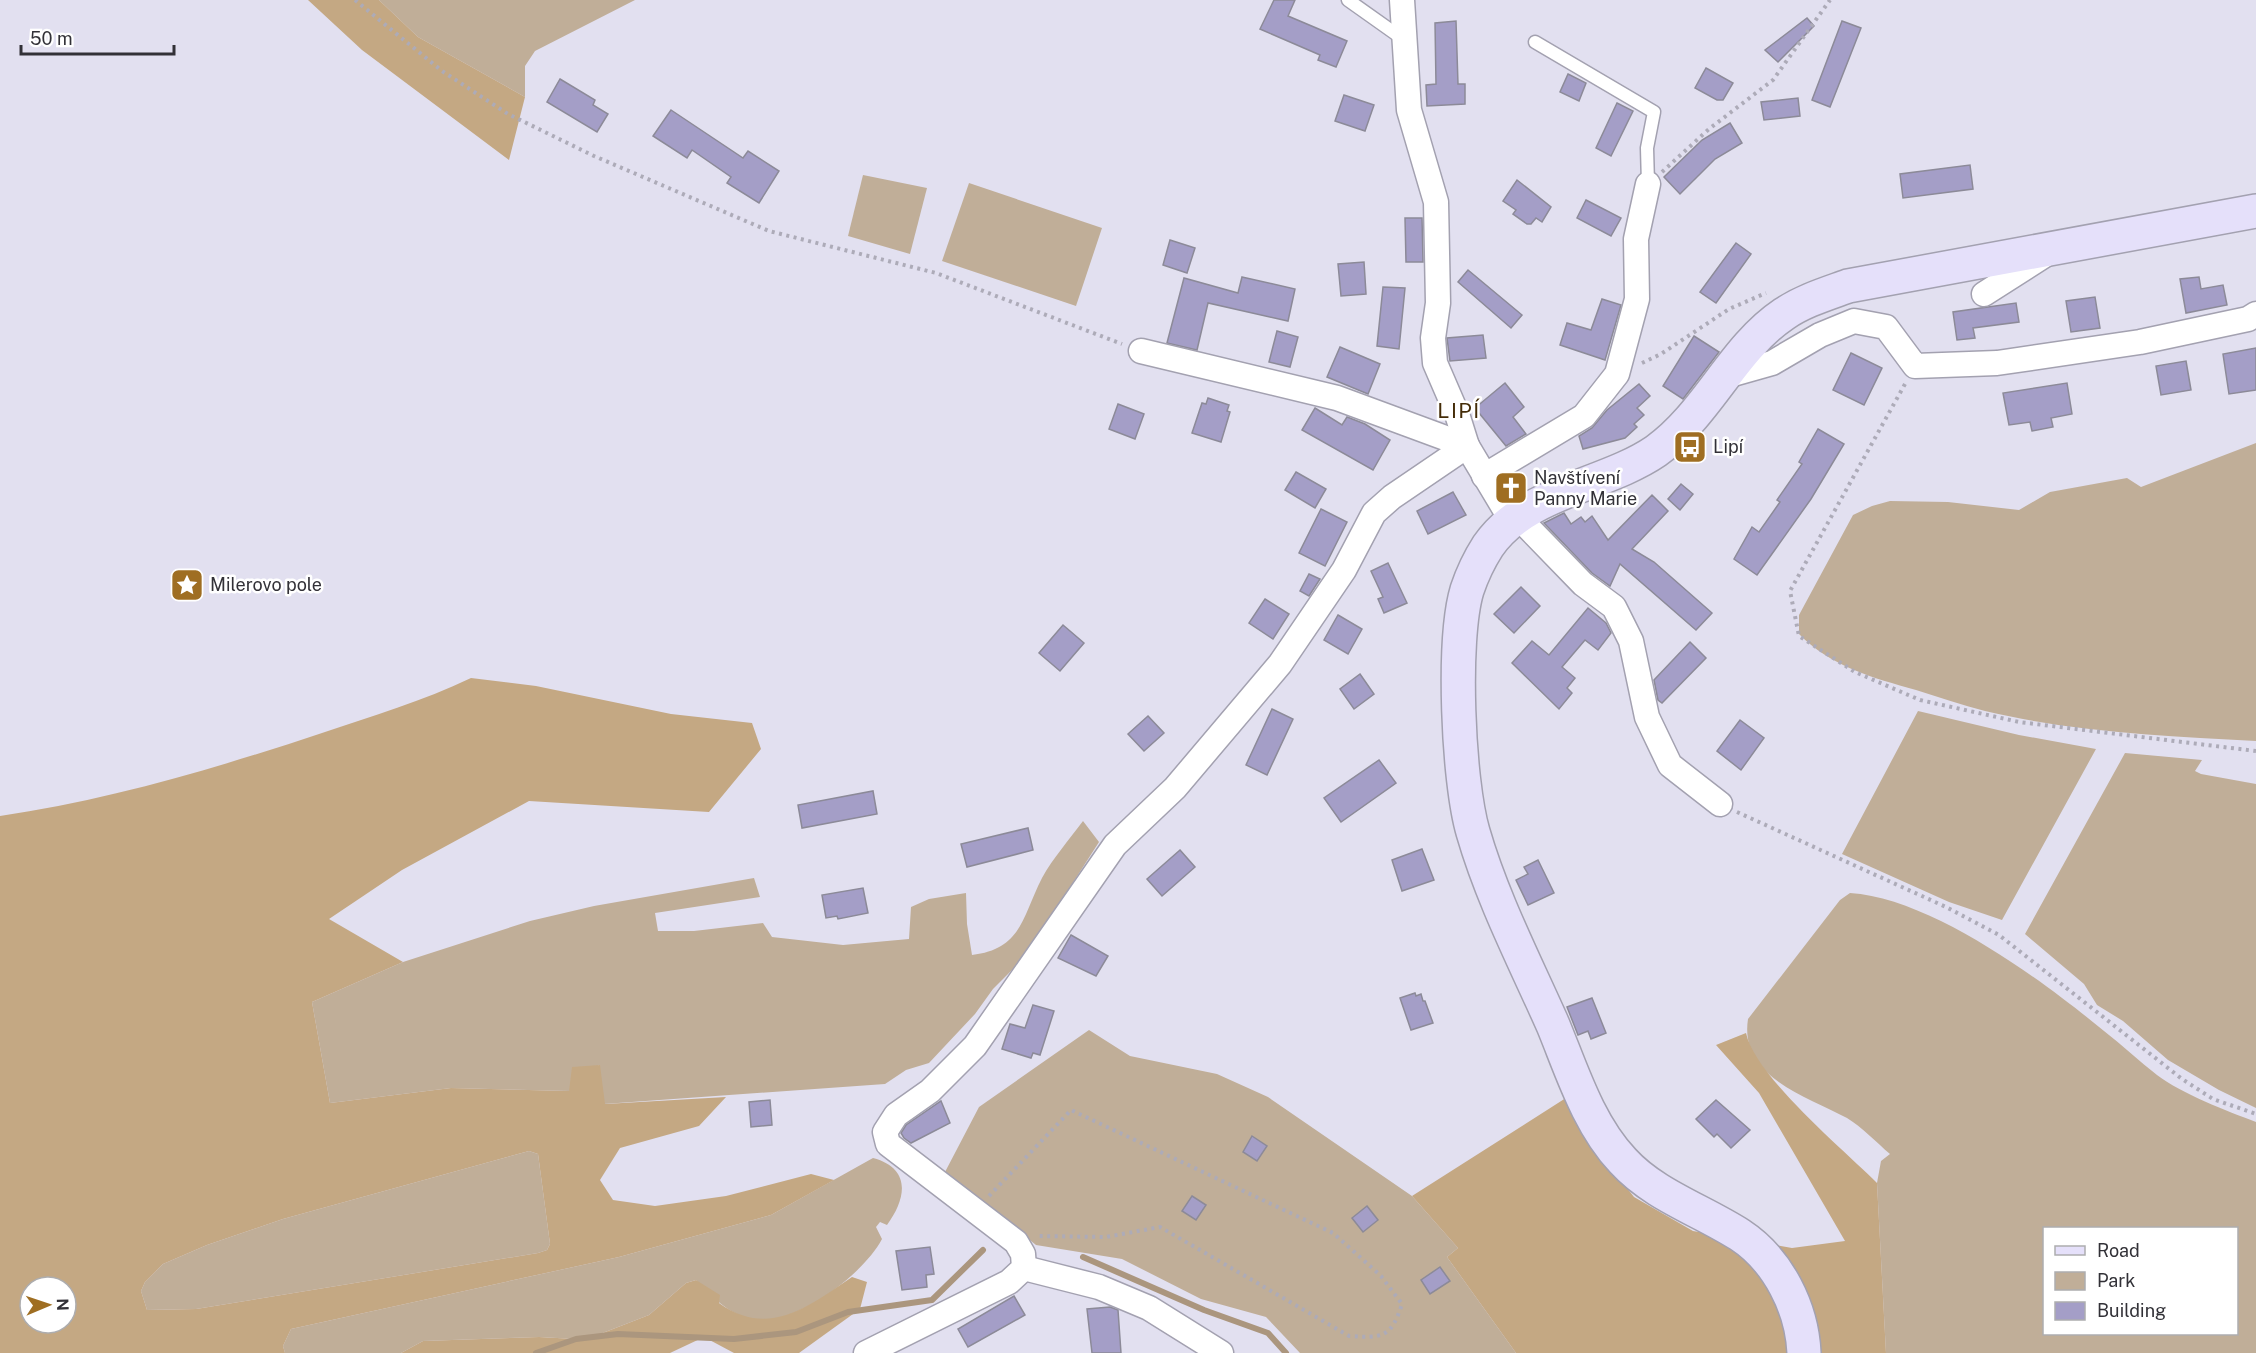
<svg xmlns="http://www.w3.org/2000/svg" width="2256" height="1353" font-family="'Public Sans',sans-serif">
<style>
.green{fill:#c0ae98;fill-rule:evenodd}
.forest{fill:#c4a883;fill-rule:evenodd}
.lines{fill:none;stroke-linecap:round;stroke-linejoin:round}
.stream{stroke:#ab967e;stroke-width:6}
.building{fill:#a49ec7;stroke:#8c8a98;stroke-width:1.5}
.lane-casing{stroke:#a3a1b0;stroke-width:15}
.street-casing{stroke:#a3a1b0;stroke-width:27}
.secondary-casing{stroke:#a3a1b0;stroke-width:36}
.path{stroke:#adabb8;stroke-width:4;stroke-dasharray:3 4.5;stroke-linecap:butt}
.lane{stroke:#fff;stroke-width:12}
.street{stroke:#fff;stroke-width:24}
.secondary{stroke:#e5e0fa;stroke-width:33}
.labels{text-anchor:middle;stroke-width:5;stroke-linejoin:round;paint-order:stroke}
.poi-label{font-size:18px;fill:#323137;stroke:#fff;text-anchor:start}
.quarter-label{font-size:21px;letter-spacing:1.5px;fill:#442c08;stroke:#fff}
</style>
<rect width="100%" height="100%" fill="#e2e0f0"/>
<g class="green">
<polygon points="379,0 635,0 535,51 525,66 525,97 418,37"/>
<polygon points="863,175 927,188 910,254 848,236"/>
<polygon points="969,183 1102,228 1076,306 942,261"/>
<path d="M2256,443V741C2166,736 2073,732 1985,711C1962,705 1939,697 1916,690C1873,678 1830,666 1799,634V615L1853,515L1872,506L1890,501L1948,502L2019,510L2050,492L2127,478L2141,487Z"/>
<polygon points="1918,711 2019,735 2096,749 2002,920 1949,902 1842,854"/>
<polygon points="2125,753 2202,760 2195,771 2201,774 2256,784 2256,1108 2219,1090 2168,1060 2123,1021 2097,1005 2084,984 2025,934"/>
<path d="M1083,821L1099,842L1026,956L993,989L975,1014L929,1063L906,1070L885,1084L604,1104L599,1065L569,1091L451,1088L330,1103L312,1002L403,962L530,921L594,906L754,878L760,897L655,913L658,931H694L763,923L772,937L843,945L909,939L911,907L929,899L966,893L967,924L972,955C1022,949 1022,917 1042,878C1053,858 1069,840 1083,821Z"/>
<path d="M1850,893C1931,898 2042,980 2104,1031C2122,1045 2139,1061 2157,1075C2182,1094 2227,1111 2256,1122V1353H1886L1877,1183L1881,1161L1890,1154C1876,1142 1862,1127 1847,1118C1806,1096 1739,1077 1748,1019L1840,900ZM2044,1228H2236V1334H2044Z"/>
<polygon points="1089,1030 1130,1056 1217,1074 1268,1097 1412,1196 1458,1248 1447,1257 1516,1353 1300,1353 1266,1317 1201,1299 1122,1259 1036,1245 945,1172 979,1107"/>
<polygon points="529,1151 538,1154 550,1244 547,1250 538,1253 196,1309 147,1310 141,1291 145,1282 163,1264 207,1245 283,1219"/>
<path d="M873,1158C911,1168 907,1198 887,1225L880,1222L876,1227L882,1239C863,1275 794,1328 751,1319C728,1314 712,1296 696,1280L686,1283L649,1315L600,1334L575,1339L539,1337L423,1341L401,1353H285L283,1346L291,1329L619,1257L771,1215Z"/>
</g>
<g class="forest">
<polygon points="308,0 379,0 418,37 525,97 509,160 362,50"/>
<path d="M471,678L536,686L671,714L752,723L761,749L709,812L529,801L402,870L329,919L403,962L312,1002L330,1103L451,1088L569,1091L572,1067L600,1065L605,1104L726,1097L699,1126L620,1148L600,1180L613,1200L655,1206L726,1196L811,1174L834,1180L771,1215L619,1257L291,1329L283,1346L285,1353H0V816C109,800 217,768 322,733C372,716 423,701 471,678ZM529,1151L538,1154L550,1244L547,1250L538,1253L196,1309L147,1310L141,1291L145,1282L163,1264L207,1245L283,1219ZM30,1287H66V1323H30Z"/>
<path d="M1746,1033C1755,1076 1843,1149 1877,1183L1886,1353H1516L1447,1257L1458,1248L1412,1196L1569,1096L1601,1155L1634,1197L1693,1231L1792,1248L1845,1241L1759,1093L1716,1045Z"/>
<path d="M852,1277L867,1282L860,1309L799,1353H734L704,1337L670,1353H401L423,1341L539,1337L575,1339L600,1334L649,1315L686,1283L696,1280L720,1295L719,1303C769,1339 809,1306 852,1277Z"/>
</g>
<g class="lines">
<g class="stream">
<polyline points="1083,1257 1204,1310 1268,1333 1286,1353"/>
<polyline points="536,1353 576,1339 618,1334 734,1339 796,1332 848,1312 932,1300 983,1250"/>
</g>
</g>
<g class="building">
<polygon points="1274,0 1295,0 1288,16 1347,41 1336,67 1318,60 1320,55 1260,29"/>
<polygon points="1807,18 1814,26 1778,62 1765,50"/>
<polygon points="1456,21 1458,84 1465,84 1465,104 1427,106 1426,85 1436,84 1435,23"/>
<polygon points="1842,21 1861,28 1830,107 1812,100"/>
<polygon points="1706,68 1733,83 1723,100 1717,100 1695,88"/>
<polygon points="1568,74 1586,83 1579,101 1560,92"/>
<polygon points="560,79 595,100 593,105 608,114 597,132 547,102"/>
<polygon points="1344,95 1374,105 1365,131 1335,121"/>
<polygon points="1798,98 1800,116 1764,120 1761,102"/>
<polygon points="1617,103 1633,111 1611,156 1596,148"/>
<polygon points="671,110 743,158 748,151 779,171 759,203 727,183 731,177 692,150 687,158 653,136"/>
<polygon points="1730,123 1742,143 1715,159 1680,194 1664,177 1702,140"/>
<polygon points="1970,165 1973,189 1903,198 1900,174"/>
<polygon points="1517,180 1551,207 1542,222 1536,218 1531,224 1527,224 1513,214 1516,210 1503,201"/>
<polygon points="1586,200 1621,218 1611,236 1577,218"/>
<polygon points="1405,218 1422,218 1423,262 1406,262"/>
<polygon points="1170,240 1195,248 1187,273 1163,265"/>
<polygon points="1736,243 1751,254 1716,303 1700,292"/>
<polygon points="1364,262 1366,294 1341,296 1338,264"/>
<polygon points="1468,270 1522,315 1511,328 1458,282"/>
<polygon points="1242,277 1295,289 1288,321 1208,303 1197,350 1167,343 1184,278 1238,293"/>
<polygon points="2199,277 2201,289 2223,285 2227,305 2186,313 2180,279"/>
<polygon points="1383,287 1405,288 1399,349 1377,346"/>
<polygon points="2095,297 2100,328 2071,332 2066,301"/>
<polygon points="1602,299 1621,305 1605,360 1560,345 1567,323 1591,330"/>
<polygon points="2016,303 2019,322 1973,328 1975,338 1957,340 1953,312"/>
<polygon points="1277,331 1298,337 1290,367 1269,362"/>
<polygon points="1483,335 1486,358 1450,361 1447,338"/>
<polygon points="1694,336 1719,352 1683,399 1663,386"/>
<polygon points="1340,347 1380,364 1368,394 1327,377"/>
<polygon points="2256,348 2256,390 2229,394 2223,354"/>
<polygon points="1851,353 1882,368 1864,405 1833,390"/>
<polygon points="2186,361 2191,390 2161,395 2156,366"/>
<polygon points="1505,383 1524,407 1513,417 1526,434 1506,446 1475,408"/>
<polygon points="2067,383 2072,414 2051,418 2053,427 2032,431 2030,422 2009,425 2003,393"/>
<polygon points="1639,384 1650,396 1637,408 1644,415 1634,424 1637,427 1625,438 1583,449 1579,436 1592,428 1607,410"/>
<polygon points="1208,398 1229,405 1227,411 1230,412 1221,442 1192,433 1202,403 1206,404"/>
<polygon points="1118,404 1144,414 1135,439 1109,429"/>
<polygon points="1315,408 1342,425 1347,417 1365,424 1390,440 1373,470 1302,430"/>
<polygon points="1818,429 1844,444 1811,499 1757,575 1734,559 1752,527 1759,532 1780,502 1777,500 1802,464 1799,462"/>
<polygon points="1296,472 1326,489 1315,508 1285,490"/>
<polygon points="1512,476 1525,491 1514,497 1504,480"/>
<polygon points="1681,484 1693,494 1680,510 1668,499"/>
<polygon points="1453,492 1466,515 1428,534 1417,511"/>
<polygon points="1652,495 1668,511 1632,549 1654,562 1712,613 1696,630 1620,564 1610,586 1592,573 1544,523 1564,513 1571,524 1581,517 1585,522 1592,516 1608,540"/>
<polygon points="1321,509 1347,522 1325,566 1299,553"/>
<polygon points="1388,563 1407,603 1384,613 1378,599 1383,597 1371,571"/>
<polygon points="1309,574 1320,579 1309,596 1300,591"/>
<polygon points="1521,587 1540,606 1514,633 1494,614"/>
<polygon points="1265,599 1289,614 1273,639 1249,623"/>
<polygon points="1588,608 1606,623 1611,633 1598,650 1585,640 1562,667 1575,678 1567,688 1572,693 1559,709 1512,663 1532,641 1549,655"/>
<polygon points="1338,615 1362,629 1348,654 1324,640"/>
<polygon points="1063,625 1084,643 1060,671 1039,653"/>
<polygon points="1690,642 1706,658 1662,703 1658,700 1654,680"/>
<polygon points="1360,674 1374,694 1354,709 1340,689"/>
<polygon points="1272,709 1293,719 1267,775 1246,765"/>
<polygon points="1148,716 1164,733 1144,751 1128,734"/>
<polygon points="1740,720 1764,738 1741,770 1717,751"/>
<polygon points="1379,760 1396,783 1341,822 1324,798"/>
<polygon points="873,791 877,814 802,828 798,805"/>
<polygon points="1028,828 1033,850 967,867 961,844"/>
<polygon points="1422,849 1434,880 1402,891 1392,860"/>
<polygon points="1180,850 1195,867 1162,896 1147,879"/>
<polygon points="1538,860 1554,893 1528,905 1516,880 1528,874 1524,867"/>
<polygon points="863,888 868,913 838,919 837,916 826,918 822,895"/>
<polygon points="1071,935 1108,956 1096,976 1058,958"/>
<polygon points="1415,993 1416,996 1421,994 1423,1001 1425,1001 1433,1023 1411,1030 1400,998"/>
<polygon points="1592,998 1606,1033 1591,1039 1588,1031 1578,1035 1567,1007"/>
<polygon points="1033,1005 1054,1011 1040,1055 1033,1053 1031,1058 1002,1049 1010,1024 1025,1028"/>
<polygon points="770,1100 772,1125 751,1127 749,1102"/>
<polygon points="1716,1100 1750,1130 1731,1148 1717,1134 1714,1137 1696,1119"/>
<polygon points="941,1101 950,1123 911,1143 904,1138 901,1133 906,1125"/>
<polygon points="1252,1136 1267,1146 1257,1161 1243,1152"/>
<polygon points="1192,1196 1206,1205 1196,1220 1182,1211"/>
<polygon points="1367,1206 1378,1220 1363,1232 1352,1218"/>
<polygon points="930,1247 934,1274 926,1275 927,1287 902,1290 896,1251"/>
<polygon points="1440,1267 1450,1281 1430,1294 1421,1280"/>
<polygon points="1014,1296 1025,1315 968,1347 958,1329"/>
<polygon points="1110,1307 1118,1310 1121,1353 1092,1353 1087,1309"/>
</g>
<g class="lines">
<g class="lane-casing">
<g id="lane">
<polyline points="1348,0 1403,39"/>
<polyline points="1535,42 1654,112 1647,148 1648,184"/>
</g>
</g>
<g class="street-casing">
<g id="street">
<polyline points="1402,0 1409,110 1436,202 1438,303 1433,338 1435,363 1457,414 1467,446"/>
<polyline points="1984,294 2045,255"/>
<polyline points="1141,351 1337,398 1467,446"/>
<polyline points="1726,376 1772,363 1820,335 1854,321 1886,327 1915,366 1997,363 2140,342 2248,319 2256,314"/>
<polyline points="1484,476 1584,416 1617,374 1637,299 1636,239 1648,184"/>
<polyline points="1519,518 1583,584 1614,607 1631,641 1647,717 1670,765 1720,804"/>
<polyline points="1024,1268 1099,1287 1149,1308 1221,1353"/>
<polyline points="866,1353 1009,1282 1024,1268 1023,1254 1016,1242 888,1144 885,1132 896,1115 930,1091 975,1046 1115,845 1175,788 1280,664 1344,570 1374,513 1392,497 1467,446 1513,523"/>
</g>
</g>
<g class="secondary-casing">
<path id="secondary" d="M1804,1353C1802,1308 1778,1260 1740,1235C1701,1210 1654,1195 1623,1161C1588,1124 1572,1071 1553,1025C1525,962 1492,898 1473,832C1458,781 1452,640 1467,590C1472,575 1479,560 1488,546C1526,491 1605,486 1656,451C1708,414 1732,349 1784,314C1803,301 1826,294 1848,286L2256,211"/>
</g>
<g class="path">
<polyline points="355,0 442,71 508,114 594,156 769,231 936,273 1122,344"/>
<polyline points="1662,172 1709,129 1773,80 1830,0"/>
<polyline points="1642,363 1661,354 1729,309 1766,293"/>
<polyline points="1905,384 1790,591 1799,636 1855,672 1920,700 2019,722 2256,751"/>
<polyline points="1737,812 1946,907 1999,935 2182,1079 2213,1099 2256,1114"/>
<path d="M989,1196L1071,1110L1333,1233L1381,1276L1402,1304C1391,1338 1383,1338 1349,1336L1160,1227L1106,1237L1037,1236"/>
</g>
<use href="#lane" class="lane"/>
<use href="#street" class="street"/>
<use href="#secondary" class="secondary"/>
</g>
<defs>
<g id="bus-square" transform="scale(1.725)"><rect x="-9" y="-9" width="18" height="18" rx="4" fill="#9f6e22" stroke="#fff"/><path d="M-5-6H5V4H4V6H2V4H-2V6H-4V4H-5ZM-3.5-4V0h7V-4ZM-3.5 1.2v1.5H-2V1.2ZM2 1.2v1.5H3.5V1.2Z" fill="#fff"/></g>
<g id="church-square" transform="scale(1.725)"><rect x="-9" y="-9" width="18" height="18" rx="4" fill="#9f6e22" stroke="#fff"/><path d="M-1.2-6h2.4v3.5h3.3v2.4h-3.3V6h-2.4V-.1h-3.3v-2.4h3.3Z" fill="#fff"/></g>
<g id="sight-square" transform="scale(1.725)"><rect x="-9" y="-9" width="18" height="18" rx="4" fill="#9f6e22" stroke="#fff"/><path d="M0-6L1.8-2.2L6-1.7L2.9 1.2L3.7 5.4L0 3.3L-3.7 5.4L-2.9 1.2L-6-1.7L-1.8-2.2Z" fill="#fff"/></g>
</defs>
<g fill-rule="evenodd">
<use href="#bus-square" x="1690" y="447"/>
<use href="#church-square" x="1511" y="488"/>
<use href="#sight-square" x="187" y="585"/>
</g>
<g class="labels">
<g class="poi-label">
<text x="1713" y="453">Lipí</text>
<text x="1534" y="484">Navštívení<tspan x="1534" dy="21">Panny Marie</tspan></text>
<text x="210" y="591">Milerovo pole</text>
</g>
<g class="quarter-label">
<text x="1459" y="418">LIPÍ</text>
</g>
</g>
<rect x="2043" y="1227" width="195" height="108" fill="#ffffff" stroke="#adadaf" stroke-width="1.5"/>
<rect x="2055" y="1246" width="30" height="9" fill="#e5e0fa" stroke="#adadaf" stroke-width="1.5"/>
<text x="2097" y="1257" font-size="18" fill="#323137">Road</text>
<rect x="2055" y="1272" width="30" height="18" fill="#c0ae98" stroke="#adadaf" stroke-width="1.5"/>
<text x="2097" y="1287" font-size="18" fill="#323137">Park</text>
<rect x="2055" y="1302" width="30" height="18" fill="#a49ec7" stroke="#adadaf" stroke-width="1.5"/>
<text x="2097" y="1317" font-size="18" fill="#323137">Building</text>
<g transform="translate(48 1305) rotate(88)"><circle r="28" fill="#ffffff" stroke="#adadaf" stroke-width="1.5"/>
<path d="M0-4.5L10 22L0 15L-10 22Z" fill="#9f6e22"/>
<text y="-9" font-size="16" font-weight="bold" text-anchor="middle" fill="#323137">N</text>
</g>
<path d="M21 45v9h153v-9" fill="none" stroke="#323137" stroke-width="3"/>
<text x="30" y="45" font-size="18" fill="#323137" stroke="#ffffff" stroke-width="4.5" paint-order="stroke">50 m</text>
</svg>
